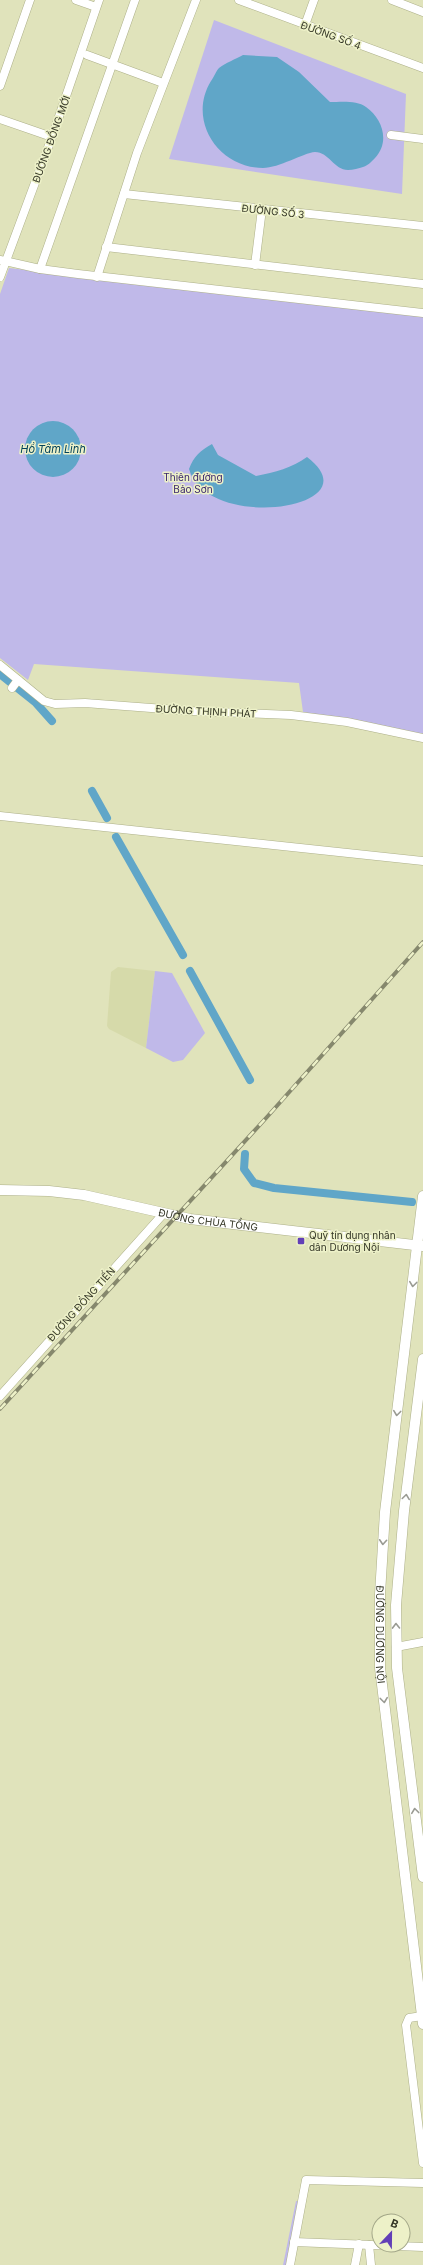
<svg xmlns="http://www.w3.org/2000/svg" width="423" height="2265" font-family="Inter,sans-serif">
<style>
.built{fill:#d6daaa}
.green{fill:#c0b9e9}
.water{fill:#60a6c8}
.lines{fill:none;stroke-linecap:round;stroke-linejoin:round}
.canal{stroke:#60a6c8;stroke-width:8}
.minor-casing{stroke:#adb089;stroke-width:9}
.major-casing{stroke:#adb089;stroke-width:11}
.minor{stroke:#fff;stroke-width:8}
.major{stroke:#fff;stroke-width:10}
.rail-casing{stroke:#86886d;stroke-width:4}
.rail{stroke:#edf1c8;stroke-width:2.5;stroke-dasharray:8;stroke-linecap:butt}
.oneway{stroke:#9a9b93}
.poi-dot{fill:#623fb7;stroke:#edf1c8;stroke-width:1.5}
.labels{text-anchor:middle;stroke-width:3;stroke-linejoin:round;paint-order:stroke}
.street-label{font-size:10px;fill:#353727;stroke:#edf1c8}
.park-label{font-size:10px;fill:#39256c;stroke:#edf1c8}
.poi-label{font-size:10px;fill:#353727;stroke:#edf1c8;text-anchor:start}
.water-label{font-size:11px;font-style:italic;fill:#03425a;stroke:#edf1c8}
</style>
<rect width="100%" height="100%" fill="#e0e3bb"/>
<polygon class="built" points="118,967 155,971 146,1048 109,1029 107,1026 111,972"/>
<g class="green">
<polygon points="214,20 406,94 402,194 169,159"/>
<polygon points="9,268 423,316 423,734 303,712 299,683 34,664 28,680 0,658 0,294"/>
<polygon points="155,971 172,973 205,1033 183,1060 173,1062 146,1048"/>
<polygon points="296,2201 302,2202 289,2265 283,2265"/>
</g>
<g class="water">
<path d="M243,55L277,57L299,72L330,102C341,102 357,100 366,107C383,119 390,142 375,158C371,162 369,165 363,167C359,168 353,170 348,170C334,170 329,152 315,152C303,153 279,168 263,168C218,168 187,120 211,81C214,77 216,71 219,68C225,63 236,59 243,55Z"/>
<circle cx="53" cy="449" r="28"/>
<path d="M212,444L218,455L256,476C275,472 292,468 307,457C376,509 207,533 189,469C194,456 200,451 212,444Z"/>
</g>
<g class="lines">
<g class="canal">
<polyline points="0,674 36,703 52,721"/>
<polyline points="92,791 107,818"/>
<polyline points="116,837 183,955"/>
<polyline points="190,971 250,1080"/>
<polyline points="245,1154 244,1169 254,1183 274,1188 412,1202"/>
</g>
<g class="minor-casing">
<g id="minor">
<polyline points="76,0 96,7"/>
<polyline points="239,0 423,68"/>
<polyline points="392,0 423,12"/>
<polyline points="305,25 314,0"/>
<polyline points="87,55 163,83"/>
<polyline points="0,86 30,0"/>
<polyline points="0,119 52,137"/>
<polyline points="391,135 423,139"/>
<polyline points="124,194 423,226"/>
<polyline points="106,247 423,284"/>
<polyline points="0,260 40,269 78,274 423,313"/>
<polyline points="255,265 262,209"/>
<polyline points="40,269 135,0"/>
<polyline points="0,277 52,137 99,0"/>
<polyline points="97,277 137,153 196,0"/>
<polyline points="0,665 44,701 55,704 85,703 191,711 291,715 347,722 423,738"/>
<polyline points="12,688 18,680"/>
<polyline points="0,816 423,861"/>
<polyline points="0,1396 164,1213"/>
<polyline points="396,1647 423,1642"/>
<polyline points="422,2016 409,2018 406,2025 423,2163"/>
<polyline points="294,2242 423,2247"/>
<polyline points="369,2245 371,2265"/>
<polyline points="290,2265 306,2180 423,2183"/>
<polyline points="355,2265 359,2244"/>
</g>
</g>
<g class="major-casing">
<g id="major">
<path id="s1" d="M0,1190L49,1191L84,1195L190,1219L423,1246"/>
<path id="s2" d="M423,1196L385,1512L380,1594V1668L423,2024"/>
<polyline points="423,1359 404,1511 396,1605 397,1668 423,1877"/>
</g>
</g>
<use href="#minor" class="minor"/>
<use href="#major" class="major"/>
<g class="rail-casing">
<polyline id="rail" points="0,1409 267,1117 423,942"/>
</g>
<use href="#rail" class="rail"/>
</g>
<defs><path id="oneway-chevron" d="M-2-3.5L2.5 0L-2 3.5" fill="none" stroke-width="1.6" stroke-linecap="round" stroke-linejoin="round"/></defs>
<g class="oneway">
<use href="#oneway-chevron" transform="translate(413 1284) rotate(97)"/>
<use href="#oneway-chevron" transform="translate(397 1413) rotate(97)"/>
<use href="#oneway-chevron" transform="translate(406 1497) rotate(-82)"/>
<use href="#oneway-chevron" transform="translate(383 1542) rotate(94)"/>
<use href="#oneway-chevron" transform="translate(396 1626) rotate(-91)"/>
<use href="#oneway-chevron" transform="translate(384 1700) rotate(83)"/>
<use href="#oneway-chevron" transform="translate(415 1811) rotate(-97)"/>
</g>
<rect class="poi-dot" x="297" y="1237" width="8" height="8" rx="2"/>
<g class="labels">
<g class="street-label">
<text transform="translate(331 35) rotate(20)" y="4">ĐƯỜNG SỐ 4</text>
<text transform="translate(51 139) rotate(-70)" y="4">ĐƯỜNG ĐỒNG MỚI</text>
<text transform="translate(273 211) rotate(6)" y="4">ĐƯỜNG SỐ 3</text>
<text transform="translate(206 711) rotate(3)" y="4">ĐƯỜNG THỊNH PHÁT</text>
<text dy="4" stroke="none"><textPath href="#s1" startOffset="211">ĐƯỜNG CHÙA TỔNG</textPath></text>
<text transform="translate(81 1304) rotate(-48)" y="4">ĐƯỜNG ĐỒNG TIẾN</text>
<text dy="4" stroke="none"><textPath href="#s2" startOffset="441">ĐƯỜNG DƯƠNG NỘI</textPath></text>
</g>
<g class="park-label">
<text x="193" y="481">Thiên đường<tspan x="193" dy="12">Bảo Sơn</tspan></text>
</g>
<g class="poi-label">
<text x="309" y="1239">Quỹ tín dụng nhân<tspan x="309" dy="12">dân Dương Nội</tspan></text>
</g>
<g class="water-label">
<text x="53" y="453">Hồ Tâm Linh</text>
</g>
</g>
<g transform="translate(391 2233) rotate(22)"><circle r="19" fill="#edf1c8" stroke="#a3a788"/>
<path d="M0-3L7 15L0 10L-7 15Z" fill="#623fb7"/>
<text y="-6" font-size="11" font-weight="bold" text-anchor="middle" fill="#353727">B</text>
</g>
</svg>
